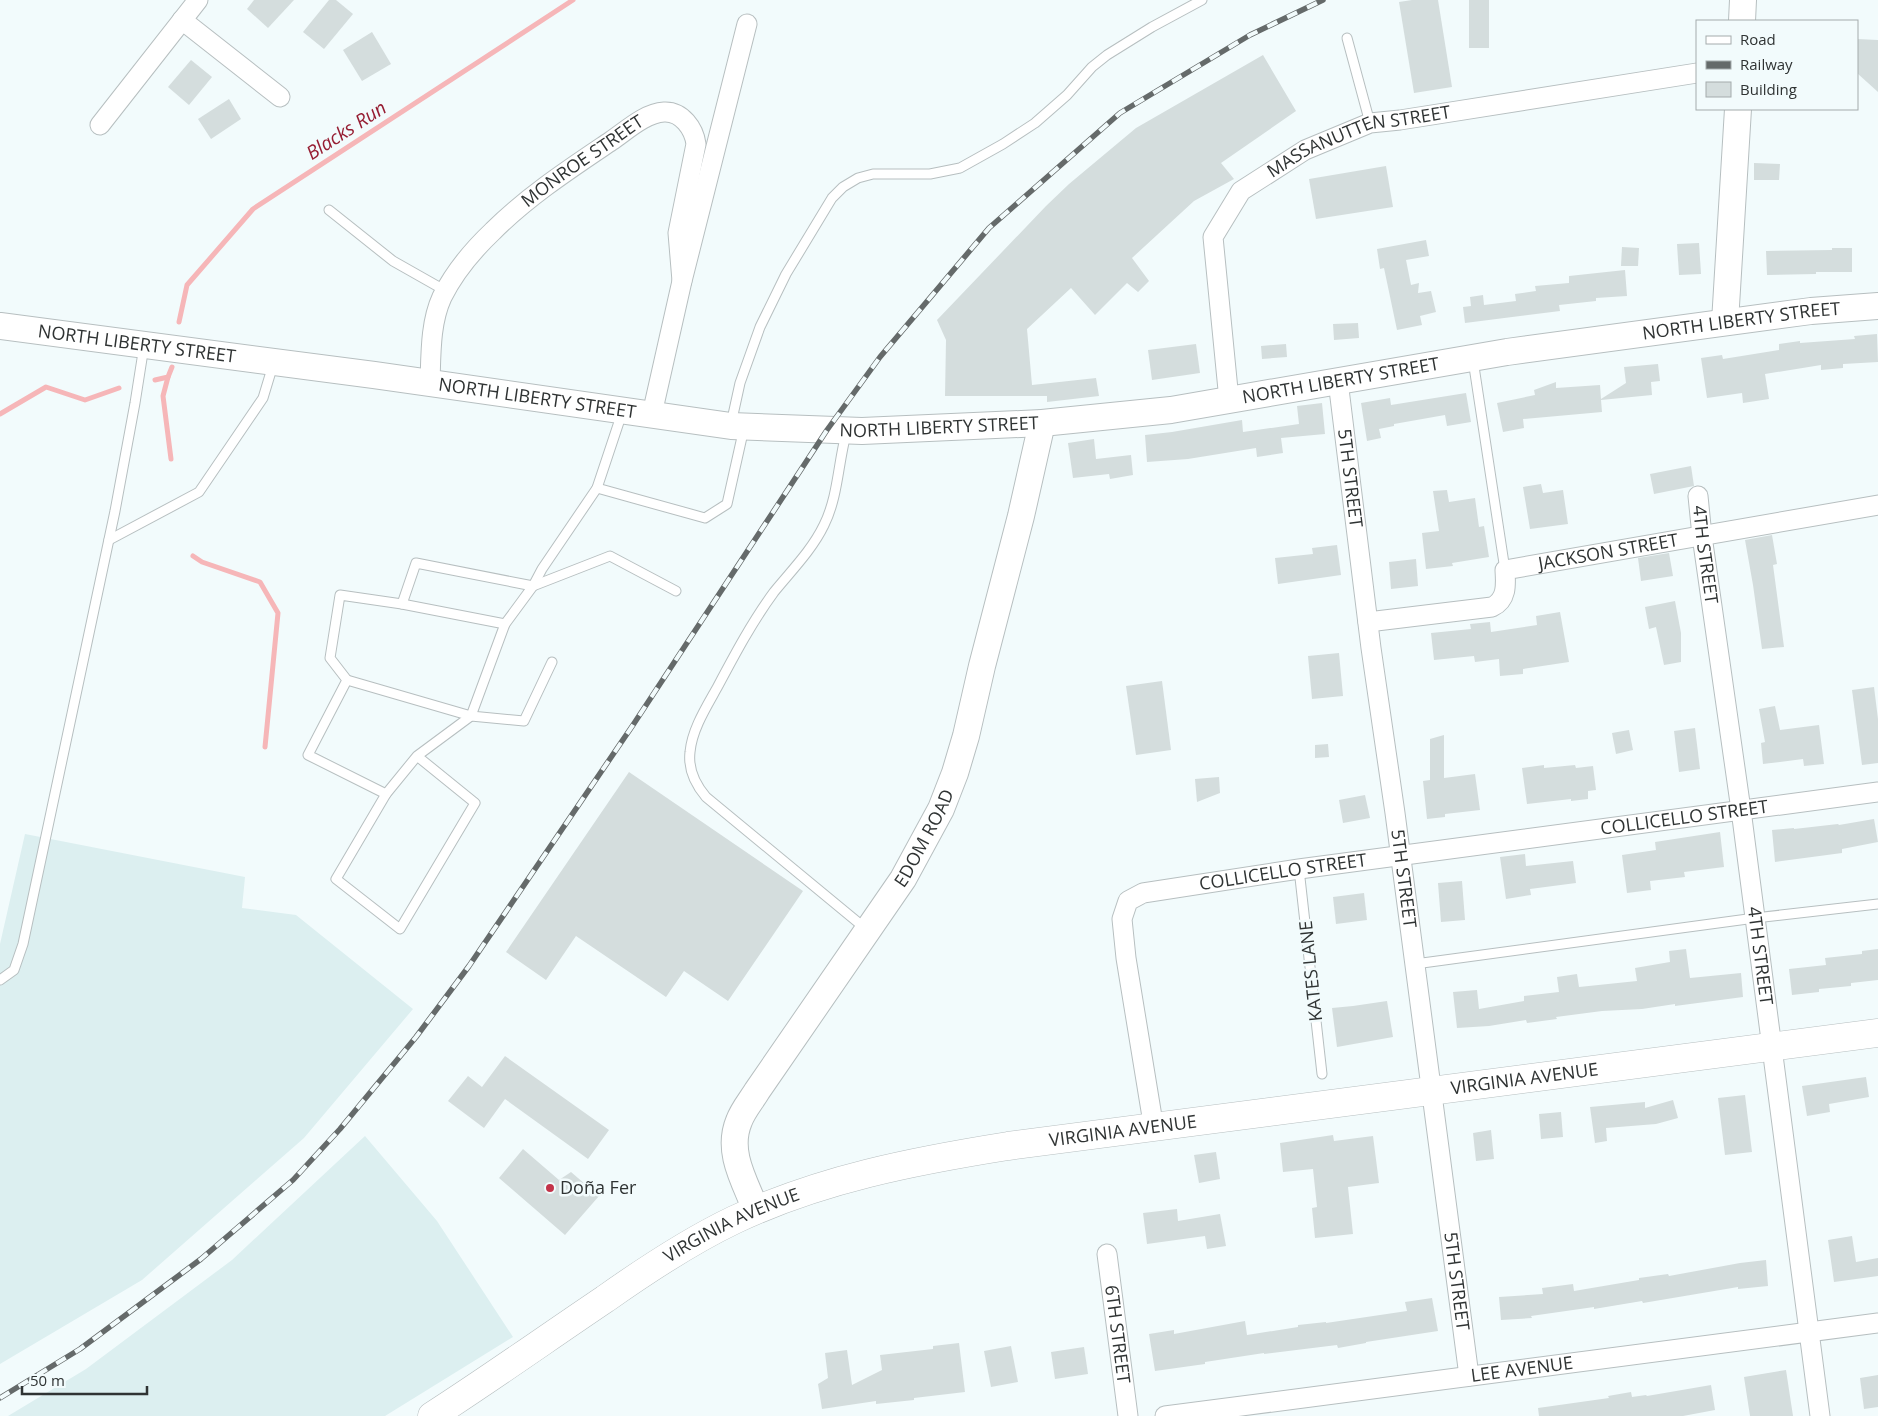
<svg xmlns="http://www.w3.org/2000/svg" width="1878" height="1416" font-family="'Open Sans',sans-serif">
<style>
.built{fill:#dceff0}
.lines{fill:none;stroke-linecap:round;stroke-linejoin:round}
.stream{stroke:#f6b6b8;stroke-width:5}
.building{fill:#d4dddd}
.lane-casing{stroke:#b7bfc0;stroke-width:11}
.street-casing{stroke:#b7bfc0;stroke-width:21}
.secondary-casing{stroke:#b7bfc0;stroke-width:28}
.primary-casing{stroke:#b7bfc0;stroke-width:29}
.lane{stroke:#fff;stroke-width:9}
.street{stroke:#fff;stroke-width:19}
.secondary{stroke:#fff;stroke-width:26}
.primary{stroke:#fff;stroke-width:28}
.rail-casing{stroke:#656a6a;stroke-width:5.5}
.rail{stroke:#f2fbfc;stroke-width:4;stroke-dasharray:11;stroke-linecap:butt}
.poi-dot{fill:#c33349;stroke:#f2fbfc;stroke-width:2}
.labels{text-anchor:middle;stroke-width:5;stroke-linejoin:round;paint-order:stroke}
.street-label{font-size:18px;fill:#2f3333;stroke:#f2fbfc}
.poi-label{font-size:18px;fill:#2f3333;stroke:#f2fbfc;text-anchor:start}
.water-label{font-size:19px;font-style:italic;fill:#961d32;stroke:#f2fbfc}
</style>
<rect width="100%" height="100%" fill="#f2fbfc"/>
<g class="built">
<polygon points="25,834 245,877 242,908 296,915 413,1009 304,1138 142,1280 0,1364 0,944"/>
<polygon points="365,1136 437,1221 513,1337 385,1416 8,1416 86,1369 232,1260"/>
</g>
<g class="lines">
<g class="stream">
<polyline points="179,322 187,285 253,209 573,0"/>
<polyline points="168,377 163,396 171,459"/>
<polyline points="155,380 168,377 172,367"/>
<polyline points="0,414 46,387 85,400 119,388"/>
<polyline points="193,556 202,562 260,582 278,613 265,747"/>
</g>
</g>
<g class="building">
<polygon points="254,0 294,0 268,28 247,9"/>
<polygon points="329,0 336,0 353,14 324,49 303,32"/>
<polygon points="1412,0 1438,0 1452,87 1414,93 1399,2"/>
<rect x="1469" y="0" width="20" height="48"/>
<polygon points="372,32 391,64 362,81 343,50"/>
<polygon points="1857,39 1878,40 1878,92 1857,73"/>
<polygon points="1263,55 1296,111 1221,163 1234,179 1194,201 1132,258 1149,281 1138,292 1127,283 1095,315 1071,288 1027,329 1032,385 1096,378 1099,396 1047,402 1047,396 945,396 946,340 937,320 1046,206 1069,184 1136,128"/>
<polygon points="191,60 212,77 189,105 168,87"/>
<polygon points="229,99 241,119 211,139 198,119"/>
<polygon points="1754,163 1780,164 1779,180 1754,180"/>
<polygon points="1386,166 1393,207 1316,219 1309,179"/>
<polygon points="1426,240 1429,256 1406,260 1411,285 1419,283 1418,293 1431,291 1436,312 1420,316 1422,325 1397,330 1384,268 1380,269 1377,249"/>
<polygon points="1699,243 1701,274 1679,275 1677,244"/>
<polygon points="1622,247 1639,248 1638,266 1621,266"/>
<polygon points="1832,248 1852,248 1852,272 1816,272 1816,274 1767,275 1766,251 1832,250"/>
<polygon points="1625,270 1627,296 1596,298 1596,301 1559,305 1560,311 1465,323 1463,307 1471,306 1470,297 1483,295 1484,305 1516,301 1515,294 1536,291 1535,286 1569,283 1569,276"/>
<polygon points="1358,323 1359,338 1334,340 1333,324"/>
<polygon points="1877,334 1878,362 1843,364 1843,368 1821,370 1821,365 1765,374 1769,399 1743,403 1742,393 1707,398 1701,358 1722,355 1723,359 1779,350 1779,344 1800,341 1800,343 1855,339 1854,336"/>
<polygon points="1196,344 1200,373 1152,380 1148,350"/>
<polygon points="1286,344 1287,357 1262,359 1261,346"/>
<polygon points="1658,364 1660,381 1651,382 1652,395 1601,400 1602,412 1523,419 1524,428 1503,432 1497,403 1535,395 1534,390 1556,382 1556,388 1600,385 1601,399 1626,383 1624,367"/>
<polygon points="1466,393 1471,422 1447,426 1445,415 1394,424 1394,426 1379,429 1381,438 1367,441 1361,403 1390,398 1391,405"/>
<polygon points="1322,403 1325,434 1281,438 1283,453 1257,457 1256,448 1188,459 1147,462 1145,435 1172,432 1242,420 1243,432 1299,424 1297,406"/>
<polygon points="1094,439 1096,459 1131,455 1133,475 1110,479 1109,474 1073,478 1068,443"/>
<polygon points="1691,466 1694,486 1654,494 1650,474"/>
<polygon points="1541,484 1543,493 1563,490 1568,524 1530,529 1523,487"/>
<polygon points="1447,490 1449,502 1475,498 1479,527 1484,526 1489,557 1452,563 1453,566 1426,569 1422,533 1439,531 1433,491"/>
<polygon points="1772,535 1777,564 1773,565 1784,647 1762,649 1753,585 1745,540"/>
<polygon points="1337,545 1341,575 1278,584 1275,558 1313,554 1312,548"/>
<polygon points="1669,553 1673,576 1641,581 1638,558"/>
<polygon points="1416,559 1418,586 1391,589 1389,562"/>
<polygon points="1675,601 1681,633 1681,662 1664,665 1656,627 1649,629 1645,607"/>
<polygon points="1560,612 1569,662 1523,669 1523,674 1500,676 1499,659 1475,662 1474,656 1434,660 1431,633 1471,629 1470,624 1490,622 1491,632 1537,625 1536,616"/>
<polygon points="1339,653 1343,696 1312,699 1308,656"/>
<polygon points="1162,681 1171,750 1136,755 1126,686"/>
<polygon points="1874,687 1878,719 1878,763 1862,765 1852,690"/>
<polygon points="1775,706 1780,730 1819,725 1824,764 1804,766 1803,759 1763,764 1761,743 1765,742 1759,709"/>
<polygon points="1695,728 1700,769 1679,772 1674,731"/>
<polygon points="1629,730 1633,750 1616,754 1612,733"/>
<polygon points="1444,735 1444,778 1475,774 1480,810 1445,814 1445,817 1427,819 1423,781 1430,780 1430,739"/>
<polygon points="1328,744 1329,757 1315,758 1315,745"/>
<polygon points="1544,765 1544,768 1575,765 1576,768 1593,766 1596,790 1588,791 1588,799 1571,801 1571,799 1527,804 1522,768"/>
<polygon points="629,772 803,891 728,1001 684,971 666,997 576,936 546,980 506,952"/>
<polygon points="1219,777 1220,793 1197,802 1195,779"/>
<polygon points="1365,795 1370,818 1343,823 1339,800"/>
<polygon points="1874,819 1878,842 1842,849 1842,853 1775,862 1772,830 1794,828 1794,829 1838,824 1839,825"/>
<polygon points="1720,832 1724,867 1684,872 1685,877 1650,881 1651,890 1627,893 1622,855 1656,850 1655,842"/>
<polygon points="1525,854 1526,866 1573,861 1576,883 1530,889 1531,895 1506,899 1500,857"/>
<polygon points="1462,881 1465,920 1441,922 1438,883"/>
<polygon points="1364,893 1367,920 1336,924 1333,897"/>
<polygon points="1686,949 1690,978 1741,973 1743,997 1675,1006 1675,1004 1642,1009 1602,1011 1556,1017 1557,1019 1527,1023 1526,1020 1489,1026 1457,1028 1453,992 1477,990 1479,1009 1524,1001 1524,996 1559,992 1557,977 1577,974 1579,987 1637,981 1635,968 1670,962 1669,951"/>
<polygon points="1878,949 1878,980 1851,983 1851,986 1819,989 1819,992 1792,995 1789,969 1826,965 1825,958 1862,954 1862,951"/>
<polygon points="1387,1001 1393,1037 1337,1047 1332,1008 1353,1006"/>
<polygon points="505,1056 609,1130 588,1159 505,1099 484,1128 448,1101 468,1076 482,1087"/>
<polygon points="1866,1077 1869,1097 1829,1104 1830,1112 1807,1116 1802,1086"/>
<polygon points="1745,1095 1752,1152 1725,1155 1718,1098"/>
<polygon points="1673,1100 1678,1118 1656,1124 1606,1128 1607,1141 1595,1143 1590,1107 1645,1102 1645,1108"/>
<polygon points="1561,1112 1563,1137 1541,1139 1539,1114"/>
<polygon points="1491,1130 1494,1159 1476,1161 1473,1133"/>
<polygon points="1333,1135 1334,1141 1373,1136 1379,1183 1348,1187 1353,1234 1315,1238 1312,1208 1317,1207 1313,1169 1283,1172 1280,1143"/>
<polygon points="523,1149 559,1180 571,1172 599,1196 565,1235 499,1178"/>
<polygon points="1216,1152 1220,1179 1199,1183 1194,1155"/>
<polygon points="1177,1209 1178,1221 1220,1214 1226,1246 1207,1249 1205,1236 1147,1244 1143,1213"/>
<polygon points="1852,1236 1856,1262 1878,1258 1878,1276 1834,1282 1828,1240"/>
<polygon points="1766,1260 1768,1286 1738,1289 1738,1287 1643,1303 1642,1301 1594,1309 1594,1307 1531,1316 1532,1318 1501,1320 1499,1297 1543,1294 1542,1288 1573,1284 1574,1291 1639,1280 1639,1278 1668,1274 1669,1276 1740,1263"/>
<polygon points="1432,1298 1438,1331 1366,1342 1366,1343 1338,1348 1337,1345 1264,1354 1264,1353 1205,1362 1205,1364 1155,1371 1149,1334 1174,1330 1174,1334 1245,1321 1247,1335 1298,1327 1298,1325 1326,1322 1326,1323 1407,1311 1405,1302"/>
<polygon points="959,1343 965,1392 914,1398 914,1400 876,1404 876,1401 822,1409 818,1384 828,1378 825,1353 847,1350 852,1385 882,1370 880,1355 933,1349 933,1346"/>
<polygon points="1011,1346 1018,1382 991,1387 984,1351"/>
<polygon points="1084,1347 1088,1374 1055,1379 1051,1352"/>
<polygon points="1786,1370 1793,1416 1750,1416 1744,1377"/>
<polygon points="1878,1375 1878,1407 1864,1409 1860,1378"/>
<polygon points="1711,1385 1715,1410 1683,1416 1539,1416 1538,1408 1609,1398 1608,1396 1631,1392 1632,1397 1646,1395 1647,1396"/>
</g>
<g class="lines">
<g class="lane-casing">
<g id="lane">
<polyline points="1347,38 1370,123"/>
<polyline points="329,210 393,261 446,291"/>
<polyline points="1473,360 1505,570"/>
<polyline points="731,424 740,383 760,327 786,274 832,198 843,187 858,178 873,174 930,174 960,168 1003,144 1035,123 1067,95 1092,67 1107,55 1152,27 1202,0"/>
<path d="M846,434C838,464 838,497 824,525C812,550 791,571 774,592C752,622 735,654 718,686C707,706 692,729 690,752C688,769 695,784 706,797L866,929"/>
<polyline points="597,488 705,518 727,504 744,428"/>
<polyline points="109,540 199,492 263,398 273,365"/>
<polyline points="505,624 402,604 416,563 533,586 610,556 676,591"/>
<polyline points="347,680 471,716 524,721 552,662"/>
<polyline points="417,756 475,803 400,929 336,879 386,794 417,756 471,716 505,624 533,586 542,569 597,488 622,413"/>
<polyline points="386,794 308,755 347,680 330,658 340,595 402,604"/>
<polyline points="1299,869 1322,1074"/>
<polyline points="1415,964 1755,918 1878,904"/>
<polyline points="0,980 14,970 23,944 115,511 135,403 144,346"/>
</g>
</g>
<g class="street-casing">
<g id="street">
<polyline points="182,20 280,97"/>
<polyline points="100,125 198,0"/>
<path id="s1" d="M1338,381L1371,648L1395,813L1469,1376"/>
<path id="s2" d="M430,383C431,355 430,323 442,297C454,273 474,249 493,231C528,196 571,168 611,141C626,131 645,113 664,112C682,111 694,129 696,144L678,233L682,281"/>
<path id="s3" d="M1229,400L1213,237L1241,191L1305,150L1370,123L1400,120L1697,73"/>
<polyline points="652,414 682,281 747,24"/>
<path id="s4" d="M1698,496L1702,536L1741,810L1820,1416"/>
<path id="s5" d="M1368,622L1492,607C1507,600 1506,585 1505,570L1878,505"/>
<path id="s6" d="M1154,1129L1126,958L1122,919L1128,901L1143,893L1299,869L1878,792"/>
<path id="s7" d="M1107,1254L1128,1416"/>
<path id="s8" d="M1165,1416L1878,1323"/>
</g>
</g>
<g class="secondary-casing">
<g id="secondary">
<polyline points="1742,21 1743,0"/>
<polyline points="1725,322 1738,109"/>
<path id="s9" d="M0,326L374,375L731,426L862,431L1042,423L1171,410L1507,352L1811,311L1878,306"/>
<path id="s10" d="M756,1210C745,1182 726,1152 739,1121C743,1110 751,1101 757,1091L903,879L941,809L955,773L966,736L982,666L1021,516L1042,423"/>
</g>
</g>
<g class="primary-casing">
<g id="primary">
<path id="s11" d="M432,1416C491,1378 547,1338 605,1299C646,1270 688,1242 734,1220C821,1179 914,1161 1008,1146L1878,1033"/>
</g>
</g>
<use href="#lane" class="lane"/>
<use href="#street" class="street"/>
<use href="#secondary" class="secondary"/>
<use href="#primary" class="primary"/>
<g class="rail-casing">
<polyline id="rail" points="0,1398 80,1349 201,1259 293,1180 340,1129 416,1037 469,966 633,725 827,430 880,357 989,228 1120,113 1250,35 1323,0"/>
</g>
<use href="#rail" class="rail"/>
</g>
<circle class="poi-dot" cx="550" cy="1188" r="5"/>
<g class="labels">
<g class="street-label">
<text dy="6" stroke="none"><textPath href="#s3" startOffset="348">MASSANUTTEN STREET</textPath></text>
<text dy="6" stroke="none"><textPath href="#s2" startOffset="285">MONROE STREET</textPath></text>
<text dy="6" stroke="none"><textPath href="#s9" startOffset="1756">NORTH LIBERTY STREET</textPath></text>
<text dy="6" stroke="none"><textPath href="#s9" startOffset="138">NORTH LIBERTY STREET</textPath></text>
<text dy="6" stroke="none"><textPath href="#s9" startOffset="1351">NORTH LIBERTY STREET</textPath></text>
<text dy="6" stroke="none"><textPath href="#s9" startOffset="542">NORTH LIBERTY STREET</textPath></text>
<text dy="6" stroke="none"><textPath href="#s9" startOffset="946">NORTH LIBERTY STREET</textPath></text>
<text dy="6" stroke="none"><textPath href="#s1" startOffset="98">5TH STREET</textPath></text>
<text dy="6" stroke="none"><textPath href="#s5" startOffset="272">JACKSON STREET</textPath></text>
<text dy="6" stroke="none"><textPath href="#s4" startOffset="59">4TH STREET</textPath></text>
<text dy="6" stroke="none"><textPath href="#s6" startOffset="795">COLLICELLO STREET</textPath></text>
<text dy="6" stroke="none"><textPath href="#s10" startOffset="432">EDOM ROAD</textPath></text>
<text dy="6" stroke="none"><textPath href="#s6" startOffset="390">COLLICELLO STREET</textPath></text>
<text dy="6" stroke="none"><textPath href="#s1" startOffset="502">5TH STREET</textPath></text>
<text dy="6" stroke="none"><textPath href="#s4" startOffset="464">4TH STREET</textPath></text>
<text transform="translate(1311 971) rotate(-96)" y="6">KATES LANE</text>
<text dy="6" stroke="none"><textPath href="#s11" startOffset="1166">VIRGINIA AVENUE</textPath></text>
<text dy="6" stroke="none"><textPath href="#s11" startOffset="761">VIRGINIA AVENUE</textPath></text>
<text dy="6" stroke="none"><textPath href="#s11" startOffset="356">VIRGINIA AVENUE</textPath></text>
<text dy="6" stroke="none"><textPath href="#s1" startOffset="908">5TH STREET</textPath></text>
<text dy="6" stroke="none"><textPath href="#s7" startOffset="81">6TH STREET</textPath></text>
<text dy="6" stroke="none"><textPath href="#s8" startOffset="360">LEE AVENUE</textPath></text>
</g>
<g class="poi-label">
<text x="560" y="1194">Doña Fer</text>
</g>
<g class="water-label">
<text transform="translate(346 130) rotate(-33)" y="7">Blacks Run</text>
</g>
</g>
<rect x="1696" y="20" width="162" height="90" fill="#f2fbfc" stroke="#a4abac"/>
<rect x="1706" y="36" width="25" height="8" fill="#ffffff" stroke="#a4abac"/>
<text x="1740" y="45" font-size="15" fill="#2f3333">Road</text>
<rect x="1706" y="61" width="25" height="8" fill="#656a6a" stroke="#a4abac"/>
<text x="1740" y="70" font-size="15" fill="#2f3333">Railway</text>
<rect x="1706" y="82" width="25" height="15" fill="#d4dddd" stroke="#a4abac"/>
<text x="1740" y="95" font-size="15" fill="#2f3333">Building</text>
<path d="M22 1386v8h125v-8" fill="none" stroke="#2f3333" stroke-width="2.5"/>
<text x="30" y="1386" font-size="15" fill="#2f3333" stroke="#f2fbfc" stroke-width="4" paint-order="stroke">50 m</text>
</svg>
